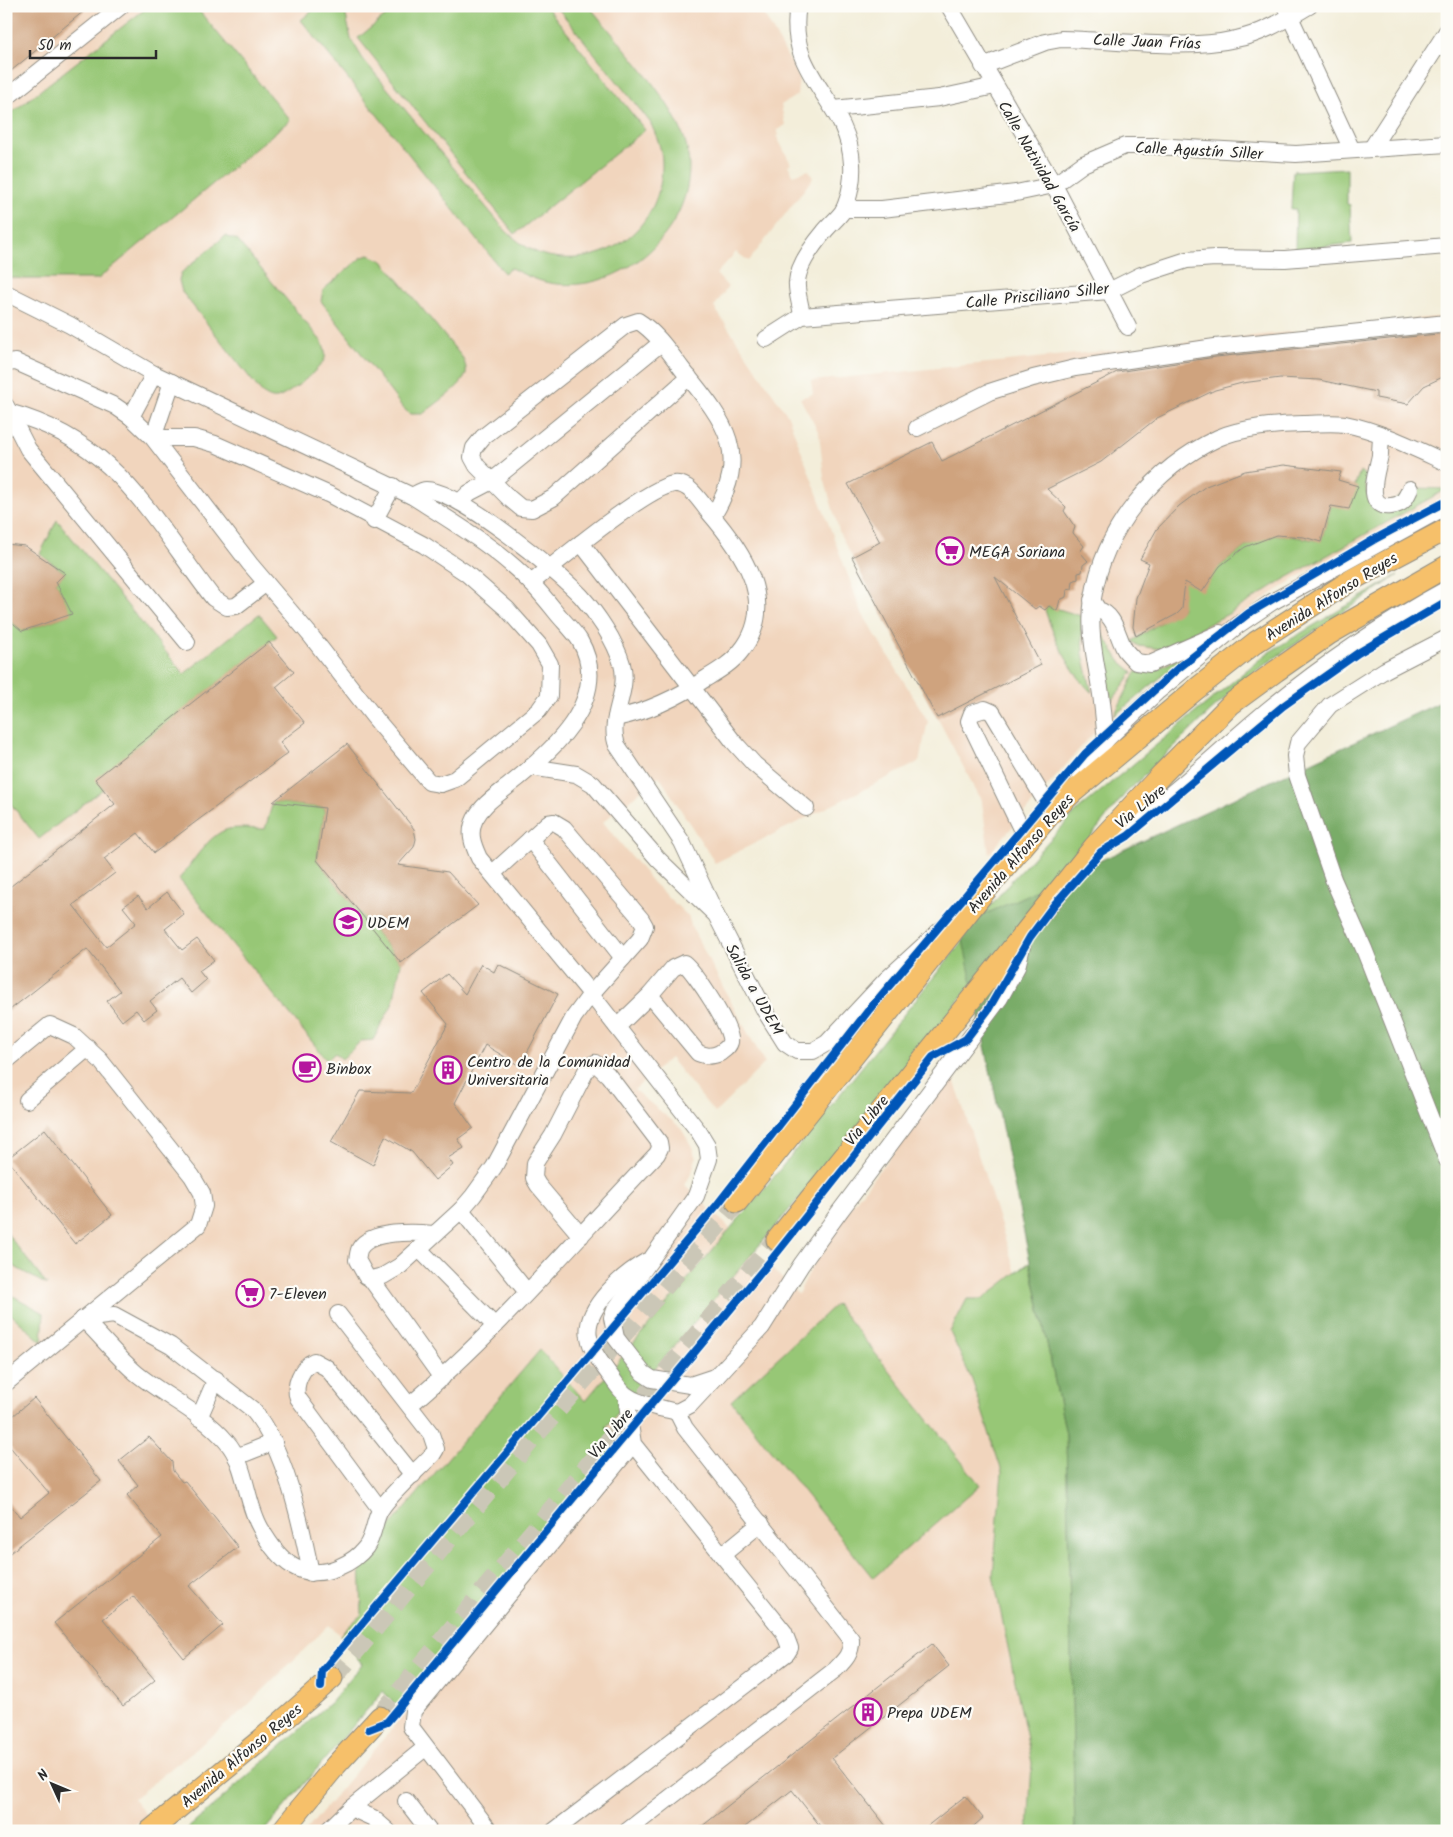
<svg xmlns="http://www.w3.org/2000/svg" width="1453" height="1837" font-family="Kalam,sans-serif">
<style>
.built{fill:#f1d5bd}
.green{fill:#97c776;stroke:#617950}
.forest{fill:#79ac67;stroke:#526c49}
.building{fill:#cfa37e}
.lines{fill:none;stroke-linecap:round;stroke-linejoin:round}
.major-tunnel{stroke:#cbc7b7;stroke-width:21;stroke-dasharray:21 11;stroke-linecap:butt}
.minor-casing{stroke:#8f8c82;stroke-width:18}
.major-casing{stroke:#8f8c82;stroke-width:23}
.minor{stroke:#fff;stroke-width:16}
.major{stroke:#f6c06b;stroke-width:21}
.cycleway-casing{stroke:#fdfcf7;stroke-width:11}
.cycleway{stroke:#0057b8;stroke-width:8}
.labels{text-anchor:middle;stroke-width:4.5;stroke-linejoin:round;paint-order:stroke}
.street-label{font-size:16px;fill:#2b2b2b;stroke:#fdfcf7}
.poi-label{font-size:16px;fill:#2b2b2b;stroke:#fdfcf7;text-anchor:start}
</style>
<rect width="100%" height="100%" fill="#fdfcf7"/>
<filter id="ink" filterUnits="userSpaceOnUse"><feTurbulence type="fractalNoise" baseFrequency=".02" numOctaves="2"/><feDisplacementMap in="SourceGraphic" scale="10" xChannelSelector="R" yChannelSelector="G"/><feConvolveMatrix kernelMatrix="1 2 1 2 8 2 1 2 1" color-interpolation-filters="sRGB"/></filter>
<filter id="wash" filterUnits="userSpaceOnUse"><feTurbulence type="fractalNoise" baseFrequency=".0096" numOctaves="4" result="noise"/><feDisplacementMap in="SourceGraphic" scale="20" xChannelSelector="R" yChannelSelector="G"/><feGaussianBlur stdDeviation="1.12" result="paint"/><feColorMatrix in="noise" values="0 0 0 0 0 0 0 0 0 0 0 0 0 0 0 0 0 1.4 0 .05"/><feComposite in="paint" operator="in"/></filter>
<g filter="url(#wash)">
<rect width="100%" height="100%" fill="#f3eeda"/>
<g class="built">
<polygon points="6,6 766,6 763,13 799,77 797,95 781,105 785,125 777,131 779,135 777,137 791,164 788,165 793,175 809,170 813,178 749,261 736,252 716,274 728,287 714,307 788,416 862,613 928,721 919,762 715,863 659,776 603,822 653,883 688,916 692,928 741,1021 765,1063 715,1113 670,1058 634,1090 680,1127 691,1145 696,1158 692,1172 685,1185 798,1294 830,1233 953,1076 1016,1273 983,1299 950,1332 972,1380 1002,1472 993,1575 1032,1763 1028,1831 306,1831 404,1714 340,1635 329,1625 239,1714 133,1799 147,1816 126,1831 6,1831"/>
<polygon points="1447,316 1447,497 1307,571 1261,601 1189,654 1089,738 989,854 982,802 840,534 824,478 819,433 800,398 813,394 811,381"/>
</g>
<g class="green">
<polygon points="149,6 195,6 290,120 98,279 25,279 6,277 6,117"/>
<path d="M318,6H344L351,39L363,59L506,231C517,241 530,251 544,255C606,271 664,226 662,162C662,148 656,135 650,122L556,6H589C618,42 678,104 687,148C702,221 629,292 557,284C541,283 525,275 511,268L504,273L301,20Z"/>
<polygon points="398,6 546,6 645,130 515,234 358,38"/>
<polygon points="1347,168 1347,204 1350,205 1352,243 1295,250 1296,209 1291,209 1293,171"/>
<path d="M225,236L237,240L322,342C324,347 326,353 325,358C322,368 287,396 277,398C271,399 267,396 262,393L182,292L179,280L181,273Z"/>
<path d="M369,255L383,261L462,357C464,362 467,367 466,373C464,386 433,405 423,414H410L403,408L321,301L323,290L362,257Z"/>
<path d="M1360,471L1367,477C1364,492 1367,497 1378,508L1416,488L1447,489L1283,580L1230,613L1161,649L1139,646L1132,641L1182,609L1178,584L1220,566L1245,547L1262,539L1276,535L1291,536L1321,541L1331,506L1357,486L1355,485Z"/>
<polygon points="57,520 184,674 259,614 277,636 96,779 103,789 39,839 6,798 6,617 23,631 71,614 56,582 65,573 40,554"/>
<polygon points="1398,575 1257,670 1211,711 1125,794 822,1171 606,1427 620,1443 398,1709 383,1691 264,1831 185,1831 331,1702 362,1664 340,1635 362,1614 360,1561 540,1350 585,1401 773,1178 1009,883 1078,810 1266,654"/>
<path d="M1049,606L1081,616L1083,654L1092,693C1070,671 1054,639 1045,610Z"/>
<polygon points="1099,628 1120,661 1133,672 1112,701 1105,677"/>
<polygon points="1189,654 1114,716 1136,672 1152,671"/>
<path d="M273,802L325,808L317,860L401,963L393,1003L373,1040L361,1041L342,1059L335,1053L327,1060L179,879C192,864 209,833 229,829C240,827 254,829 265,829Z"/>
<polygon points="6,1232 47,1285 6,1262"/>
<polygon points="1030,1262 1066,1434 1075,1831 1028,1831 1032,1763 993,1575 1002,1472 972,1380 950,1332 967,1299 983,1299"/>
<polygon points="6,1292 44,1313 42,1342 6,1310"/>
<polygon points="836,1304 980,1485 873,1578 731,1401"/>
</g>
<polygon class="forest" points="1447,699 1447,1831 1075,1831 1066,1434 960,926"/>
<g id="blocks">
<g class="building">
<polygon points="6,6 90,6 6,75"/>
<polygon points="1447,333 1447,375 1424,386 1408,404 1376,398 1376,392 1319,380 1280,378 1242,383 1215,390 1157,418 1101,462 1047,489 1066,507 1064,511 1075,527 1073,533 1084,546 1080,552 1088,561 1083,565 1082,572 1078,573 1078,579 1073,581 1072,589 1067,590 1066,597 1060,600 1057,611 1049,606 1045,610 1039,606 1035,609 995,577 1041,665 937,718 852,557 880,542 848,484 932,442 942,461 1117,372 1216,357"/>
<polygon points="1284,465 1341,472 1338,480 1358,486 1349,509 1331,506 1321,542 1304,537 1276,535 1245,547 1220,566 1202,592 1185,582 1182,609 1177,614 1136,636 1133,627 1136,598 1149,563 1140,559 1157,529 1179,506 1206,486 1245,471"/>
<polygon points="6,544 25,546 65,573 56,582 72,614 22,631 6,617"/>
<polygon points="269,642 294,672 276,687 305,723 280,742 288,753 154,853 138,833 104,859 115,873 73,905 106,947 136,923 123,907 138,896 148,908 167,892 184,914 165,929 182,950 197,939 214,960 199,971 206,980 191,993 179,978 150,1001 157,1010 144,1020 136,1010 122,1021 107,1001 120,991 87,949 6,1013 6,890 115,804 95,779"/>
<polygon points="347,744 414,829 416,839 414,847 398,865 448,872 478,905 401,963 317,860 325,808 273,802"/>
<polygon points="481,964 494,972 498,964 558,994 520,1066 485,1045 455,1103 473,1128 458,1139 464,1148 448,1158 453,1165 435,1180 412,1152 385,1136 373,1165 331,1142 360,1091 411,1093 448,1024 423,993 447,974 465,994"/>
<polygon points="45,1129 112,1215 75,1244 7,1159"/>
<polygon points="34,1398 101,1481 6,1556 6,1500 20,1517 49,1493 6,1442 6,1422"/>
<polygon points="149,1437 172,1462 173,1471 182,1482 185,1481 238,1547 189,1586 223,1625 184,1658 133,1596 103,1619 155,1680 123,1706 54,1623 162,1537 127,1495 138,1485 119,1461"/>
<polygon points="932,1644 949,1666 832,1758 890,1831 824,1831 792,1790 740,1831 696,1831"/>
<polygon points="965,1796 983,1818 968,1831 921,1831"/>
</g>
</g>
</g>
<g filter="url(#ink)">
<use href="#blocks" fill-opacity="0" stroke="#8f8c82" stroke-width="1"/>
<g class="lines">
<g class="major-tunnel">
<polyline points="332,1678 530,1440 737,1202"/>
<polyline points="380,1717 777,1240"/>
</g>
<g class="minor-casing">
<g id="minor">
<path d="M798,6C785,76 849,100 852,164C853,178 850,196 844,209C840,217 830,224 824,232C814,244 798,265 797,282C796,292 801,305 802,316"/>
<polyline points="949,6 1054,185 1128,327"/>
<polyline points="1285,6 1352,150"/>
<path d="M983,66L1045,42L1061,39C1114,40 1185,51 1236,39C1262,34 1286,19 1309,6"/>
<polyline points="6,98 121,6"/>
<polyline points="834,109 939,98 995,86"/>
<polyline points="1371,149 1447,31"/>
<polyline points="844,209 882,209 1016,193 1054,185 1083,164 1125,146 1154,146 1296,154 1447,144"/>
<path d="M6,293L70,325L154,374L412,496C453,522 496,547 531,583C540,592 548,602 556,612C563,621 574,631 580,641C614,700 548,755 507,787C496,796 482,805 475,819C468,833 473,845 479,858L591,994L699,1132L707,1145L709,1159L696,1196L615,1310L612,1318L616,1338L643,1373L652,1379L690,1385L717,1376L762,1327L801,1265L840,1211L1000,998L1017,967L1025,935"/>
<polyline points="766,339 802,316 1109,291 1141,275 1187,260 1215,258 1285,259 1447,246"/>
<polyline points="6,363 16,362 115,406 131,417 153,438 194,438 215,444 330,495 424,545 466,573 507,609 539,645 550,664 549,696 539,710 455,779 441,784 429,782 374,717 311,636 250,564 153,438 172,382"/>
<path d="M689,377L553,498L532,509L521,508L509,498L477,466L472,457L474,448L483,437L626,325L638,321C656,332 670,353 682,369C724,421 752,452 713,516"/>
<polyline points="6,406 28,449 187,642"/>
<path d="M8,412C117,441 150,516 213,598L227,607L236,606L266,583"/>
<polyline points="131,417 154,374"/>
<polyline points="917,428 989,392 1033,378 1075,368 1215,347 1447,323"/>
<path d="M1381,435C1381,442 1380,448 1380,455C1378,468 1362,509 1391,506C1403,505 1406,498 1410,489"/>
<path d="M412,496C416,494 422,490 426,490C459,490 557,571 581,596C597,614 615,640 622,664C630,692 607,719 617,745L682,842L712,906"/>
<polyline points="460,502 469,493 492,481 661,343"/>
<polyline points="374,521 393,486"/>
<polyline points="581,543 733,741 754,764 806,808"/>
<path d="M531,583C556,563 647,487 674,484C689,482 700,501 708,511C741,549 780,603 741,651C732,663 718,671 705,679C677,698 650,711 616,718"/>
<path d="M1092,600L1098,610C1115,614 1117,636 1125,650C1128,654 1132,658 1136,662L1150,664L1220,633"/>
<polyline points="1447,638 1385,670 1330,705 1298,743 1295,756 1297,775 1333,879 1364,949 1447,1160"/>
<path d="M1106,740C1104,723 1103,705 1100,688C1095,658 1088,629 1093,598C1104,528 1154,468 1218,438C1240,428 1279,424 1303,424C1316,424 1332,422 1345,424C1380,431 1414,448 1447,463"/>
<polyline points="531,767 576,774 593,784 658,859 716,915 765,1011 785,1043 797,1051 813,1051 827,1043 886,980 957,915"/>
<polyline points="1078,784 1106,740 1158,691 1238,625 1272,602 1447,506"/>
<path d="M1109,838C1161,807 1205,764 1250,725C1311,673 1377,627 1447,589"/>
<polyline points="530,839 623,958"/>
<polyline points="1027,841 969,721 972,713 985,709 992,712 1052,812"/>
<path d="M617,1027L650,995L673,968L684,963C694,971 734,1030 730,1042C729,1047 724,1050 720,1053C711,1057 706,1056 698,1053L650,995"/>
<polyline points="6,1061 50,1025 74,1036 100,1060 192,1176 202,1193 204,1206 198,1225 6,1383"/>
<polyline points="27,1100 88,1048"/>
<polyline points="461,1210 527,1292"/>
<path d="M433,1234C415,1232 371,1230 360,1248C358,1251 358,1256 357,1260L366,1276L371,1279L383,1276L400,1266L461,1210L473,1196L494,1167L574,1017L591,994L640,939L645,926L641,919L564,828L554,822L548,823L493,873"/>
<polyline points="419,1249 494,1325"/>
<path d="M647,1261C625,1273 583,1308 589,1337C591,1350 601,1363 609,1374C614,1380 619,1390 626,1395C638,1405 662,1408 677,1412L690,1405L716,1377"/>
<polyline points="371,1279 442,1378"/>
<path d="M83,1319C101,1336 116,1356 136,1373C164,1396 202,1413 226,1441C247,1464 245,1502 261,1529C279,1561 301,1583 339,1567C349,1563 360,1555 366,1547C375,1534 374,1519 381,1509C391,1493 420,1468 433,1454L436,1449L431,1434L338,1314"/>
<path d="M83,1319L114,1315L171,1346L252,1409C285,1448 301,1523 311,1573"/>
<path d="M410,1405C500,1329 576,1238 657,1154L660,1148L659,1142L608,1075L595,1063L588,1067L553,1135L535,1163L534,1178L538,1185L581,1236"/>
<polyline points="199,1418 216,1379"/>
<polyline points="236,1457 274,1442"/>
<path d="M380,1509L298,1398C293,1386 302,1366 314,1361L327,1368L413,1475"/>
<polyline points="722,1555 761,1523"/>
<polyline points="406,1801 429,1831"/>
<polyline points="351,1808 373,1818 388,1831"/>
<polyline points="327,1831 351,1808 425,1748"/>
<polyline points="490,1831 411,1727 413,1711 633,1444"/>
<polyline points="554,1831 787,1653 790,1648 784,1632 633,1444 626,1396"/>
<path d="M627,1831L836,1669C845,1660 852,1653 851,1639L685,1428L677,1412"/>
</g>
</g>
<g class="major-casing">
<g id="major">
<polyline points="737,1202 985,891 1052,812 1072,793 1195,690 1256,642 1353,579 1447,529"/>
<polyline points="777,1240 1094,847 1162,774 1231,704 1276,671 1329,634 1447,566"/>
<polyline points="150,1831 262,1739 332,1678"/>
<polyline points="282,1831 336,1765 380,1717"/>
</g>
</g>
<use href="#minor" class="minor"/>
<use href="#major" class="major"/>
<g class="cycleway-casing">
<g id="cycleway">
<polyline points="321,1687 322,1671 717,1205 868,1011 1085,754 1176,670 1249,613 1375,539 1447,501"/>
<polyline points="369,1729 387,1722 772,1259 933,1057 966,1039 988,1010 1030,937 1054,905 1101,852 1128,836 1283,706 1358,653 1447,601"/>
</g>
</g>
<use href="#cycleway" class="cycleway"/>
</g>
</g>
<defs>
<g id="supermarket-ring" transform="scale(1.4375)"><circle r="9.5" fill="#fdfcf7" stroke="#b5179e" stroke-width="1.5"/><path d="M-6-5.5h2.5l.6 2H6L4.5 2H-2.5L-4.4-4H-6ZM-1.5 3.2a1.3 1.3 0 1 0 .1 0ZM3 3.2a1.3 1.3 0 1 0 .1 0Z" fill="#b5179e"/></g>
<g id="university-ring" transform="scale(1.4375)"><circle r="9.5" fill="#fdfcf7" stroke="#b5179e" stroke-width="1.5"/><path d="M0-5L7-2L0 1L-7-2ZM-4 1L0 2.5L4 1V4Q0 6-4 4Z" fill="#b5179e"/></g>
<g id="cafe-ring" transform="scale(1.4375)"><circle r="9.5" fill="#fdfcf7" stroke="#b5179e" stroke-width="1.5"/><path d="M-5.5-4.5H6V0H3Q3 3.5 0 3.5H-2.5Q-5.5 3.5-5.5 0ZM3-3.2v2h1.7v-2ZM-6 4.5H4V6H-6Z" fill="#b5179e"/></g>
<g id="building-ring" transform="scale(1.4375)"><circle r="9.5" fill="#fdfcf7" stroke="#b5179e" stroke-width="1.5"/><path d="M-4-6H4V6H1V3H-1V6H-4ZM-2.5-4.3h1.7v1.8h-1.7ZM.8-4.3h1.7v1.8H.8ZM-2.5-1h1.7V.8h-1.7ZM.8-1h1.7V.8H.8Z" fill="#b5179e"/></g>
</defs>
<g fill-rule="evenodd">
<use href="#supermarket-ring" x="950" y="551"/>
<use href="#university-ring" x="348" y="922"/>
<use href="#cafe-ring" x="307" y="1068"/>
<use href="#building-ring" x="448" y="1070"/>
<use href="#supermarket-ring" x="250" y="1293"/>
<use href="#building-ring" x="868" y="1712"/>
</g>
<g class="labels">
<g class="street-label">
<text transform="translate(1147 41) rotate(2)" y="6">Calle Juan Frías</text>
<text transform="translate(1199 150) rotate(3)" y="6">Calle Agustín Siller</text>
<text transform="translate(1040 166) rotate(60)" y="6">Calle Natividad García</text>
<text transform="translate(1037 295) rotate(-6)" y="6">Calle Prisciliano Siller</text>
<text transform="translate(1331 596) rotate(-32)" y="6">Avenida Alfonso Reyes</text>
<text transform="translate(1140 806) rotate(-39)" y="6">Via Libre</text>
<text transform="translate(1020 853) rotate(-49)" y="6">Avenida Alfonso Reyes</text>
<text transform="translate(755 989) rotate(61)" y="6">Salida a UDEM</text>
<text transform="translate(866 1120) rotate(-51)" y="6">Via Libre</text>
<text transform="translate(610 1433) rotate(-50)" y="6">Via Libre</text>
<text transform="translate(241 1755) rotate(-40)" y="6">Avenida Alfonso Reyes</text>
</g>
<g class="poi-label">
<text x="969" y="557">MEGA Soriana</text>
<text x="367" y="928">UDEM</text>
<text x="467" y="1067">Centro de la Comunidad<tspan x="467" dy="18">Universitaria</tspan></text>
<text x="326" y="1074">Binbox</text>
<text x="269" y="1299">7-Eleven</text>
<text x="887" y="1718">Prepa UDEM</text>
</g>
</g>
<rect width="1453" height="1837" fill="none" stroke="#fdfcf7" stroke-width="25"/>
<g transform="translate(52 1784) rotate(314)" stroke="#fdfcf7" stroke-width="4" paint-order="stroke">
<path d="M0-4L9 19L0 12L-9 19Z" fill="#2b2b2b"/>
<text y="-8" font-size="14" font-weight="bold" text-anchor="middle" fill="#2b2b2b">N</text>
</g>
<path d="M30 50v8h126v-8" fill="none" stroke="#2b2b2b" stroke-width="2.5"/>
<text x="38" y="50" font-size="15" fill="#2b2b2b" stroke="#fdfcf7" stroke-width="4" paint-order="stroke">50 m</text>
</svg>
